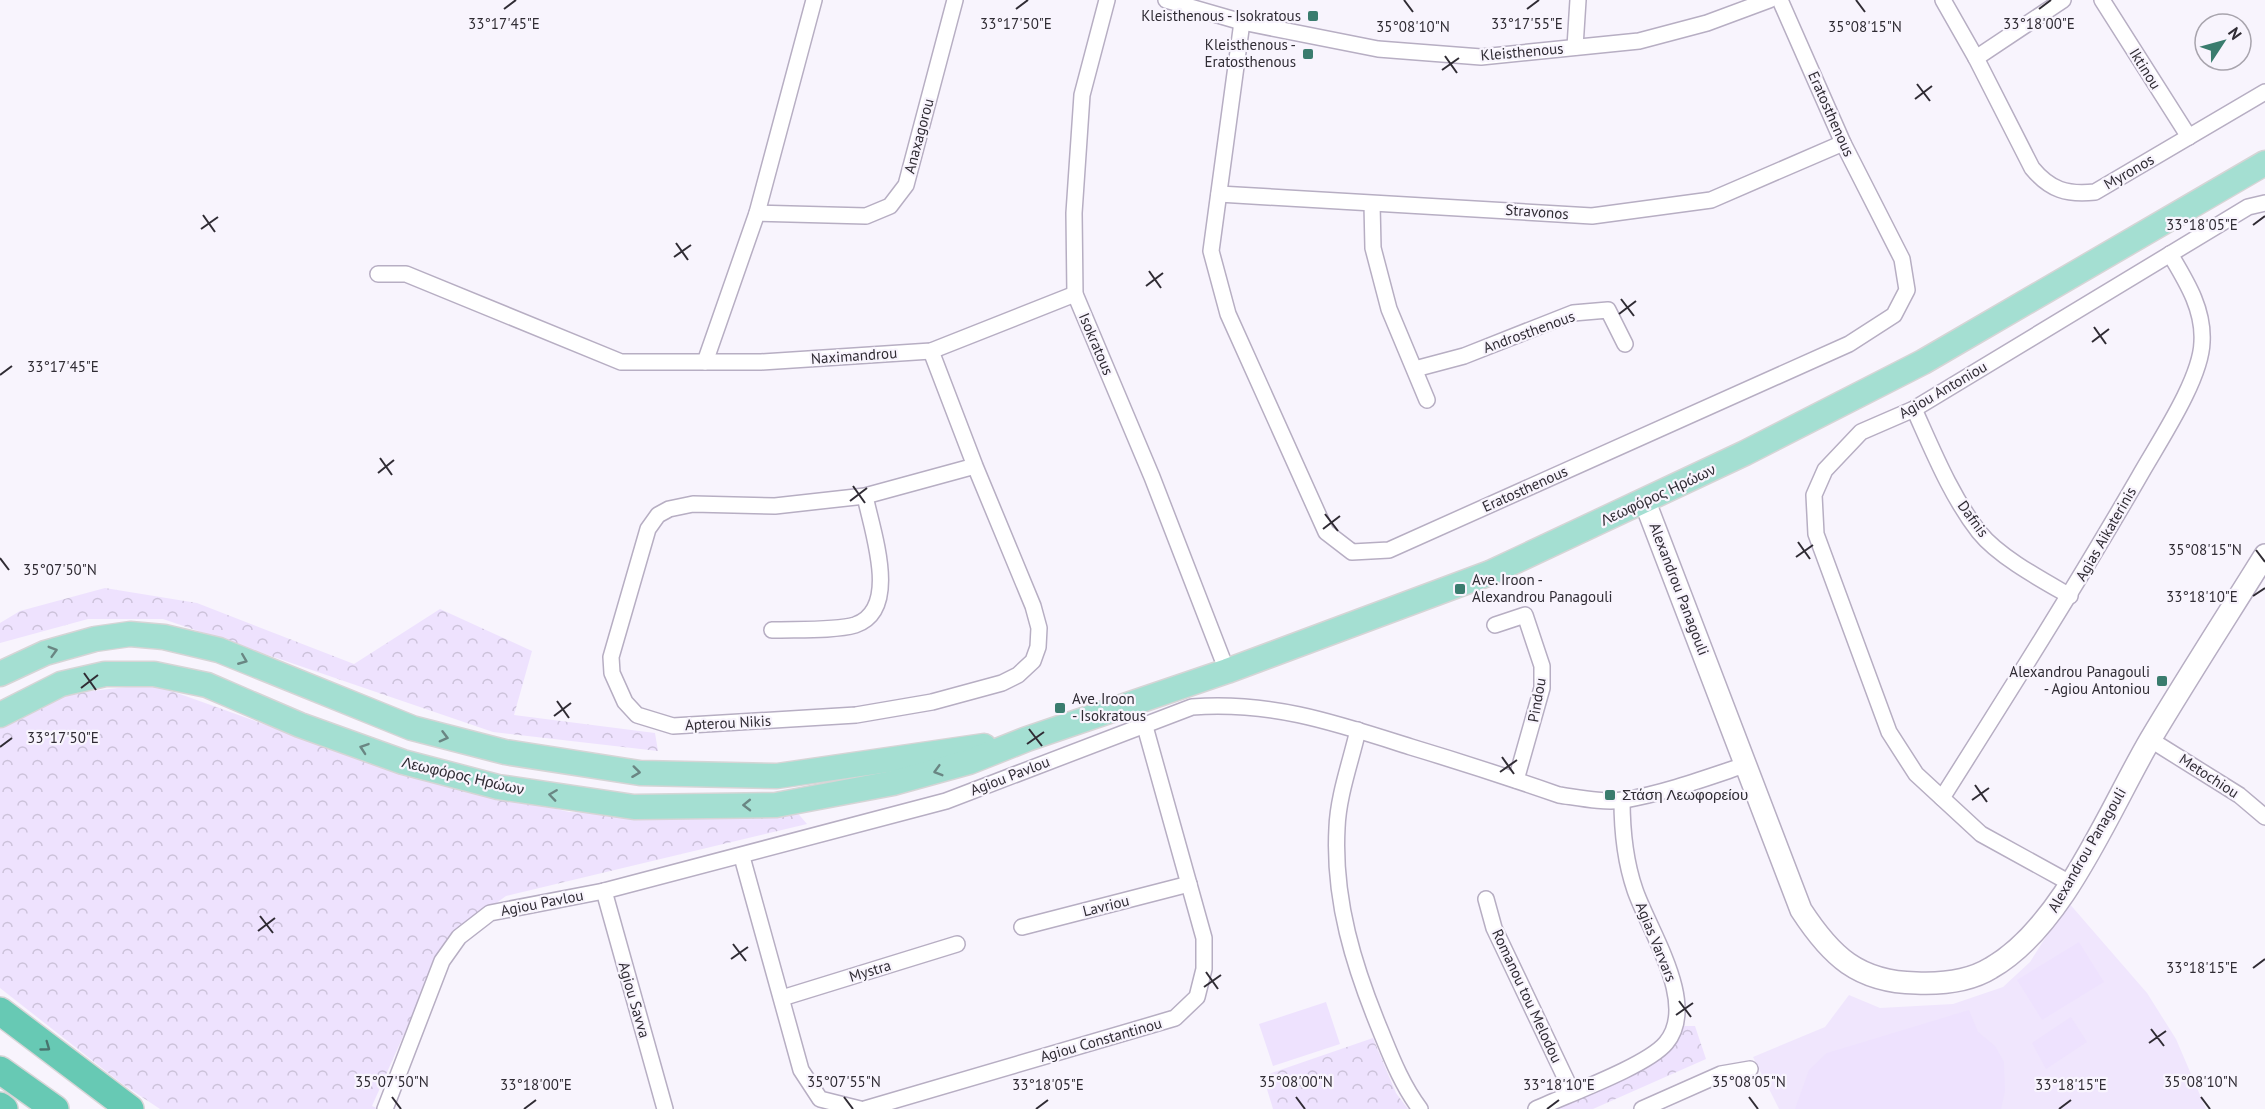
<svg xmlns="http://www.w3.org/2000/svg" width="2265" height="1109" font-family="'PT Sans',sans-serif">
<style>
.built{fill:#f0e6fd}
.grass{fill:#eee2fe}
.forest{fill:url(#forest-crowns)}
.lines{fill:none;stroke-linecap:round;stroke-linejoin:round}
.street-casing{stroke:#b7aec3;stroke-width:18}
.secondary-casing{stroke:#b7aec3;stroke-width:24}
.primary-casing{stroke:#d6d5d6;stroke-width:27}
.highway-casing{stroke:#d6d5d6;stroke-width:30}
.street{stroke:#fff;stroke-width:15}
.secondary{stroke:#fff;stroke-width:21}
.primary{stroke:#a4dfd2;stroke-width:24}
.highway{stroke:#67c9b4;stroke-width:27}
.oneway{stroke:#6a8683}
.oneway2{stroke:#49736e}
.ticks{fill:none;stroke:#302c34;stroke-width:2}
.poi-dot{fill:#3a7c6e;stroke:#f8f4fd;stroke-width:2}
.labels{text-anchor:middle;stroke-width:4.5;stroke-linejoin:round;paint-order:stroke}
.poi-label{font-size:15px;fill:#302c34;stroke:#f8f4fd;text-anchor:end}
.street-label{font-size:15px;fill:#302c34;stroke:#f8f4fd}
.ticks-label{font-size:15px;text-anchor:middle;fill:#302c34;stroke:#f8f4fd;stroke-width:4.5;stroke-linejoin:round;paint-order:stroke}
</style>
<defs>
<pattern id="forest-crowns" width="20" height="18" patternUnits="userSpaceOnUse" patternTransform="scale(1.5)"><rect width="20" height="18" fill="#eee2fe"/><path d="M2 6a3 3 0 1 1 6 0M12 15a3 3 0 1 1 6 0" fill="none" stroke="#ccc2da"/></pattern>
</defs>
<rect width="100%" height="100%" fill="#f8f4fd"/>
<polygon class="built" points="2068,902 2147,993 2176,1039 2206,1109 1779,1109 1753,1057 1825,1027 1849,995 1880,1008 1953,1004 2003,987 2030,962"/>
<g class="grass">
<polygon points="2079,942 2104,982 2042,1020 2017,980"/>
<polygon points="1326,1002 1340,1044 1273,1066 1259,1024"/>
<polygon points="1969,1010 1978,1032 1995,1046 2004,1062 2005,1091 2001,1109 1795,1109 1809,1070 1827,1053"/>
<polygon points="2071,1017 2087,1042 2046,1069 2032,1043"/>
</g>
<g class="forest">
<polygon points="105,588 197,603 354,664 440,609 532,651 514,715 655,733 658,751 493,732 163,619 88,619 0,643 0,623 20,611"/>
<polygon points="152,684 383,767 569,812 672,815 795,810 807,824 506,896 446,940 372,1106 379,1109 160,1109 121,1083 0,988 0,726 49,696"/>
<polygon points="1684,1026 1695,1026 1706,1059 1593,1109 1557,1109 1651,1065 1674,1047"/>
<polygon points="1373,1038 1396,1093 1408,1109 1273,1109 1263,1076"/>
</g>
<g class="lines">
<g class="street-casing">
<g id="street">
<polyline points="1107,0 1082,95 1074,213 1075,294 1152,477 1227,671"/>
<polyline points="1166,0 1242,22 1378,49 1481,57 1639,41 1707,23 1769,0"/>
<path d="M1943,0L1976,58L2032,168C2050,190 2067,195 2095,192L2265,92"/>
<polyline points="2102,0 2189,137"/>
<polyline points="1242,22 1211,251 1228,314 1326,532 1352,552 1389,550 1849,344 1894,315 1907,290 1902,259 1843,143 1780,0"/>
<polyline points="1575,47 1578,0"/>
<polyline points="1976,58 2063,0"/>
<polyline points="1219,194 1592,216 1711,200 1843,143"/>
<polyline points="1372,204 1373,248 1389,309 1427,400"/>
<polyline points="757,213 866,216 890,206 906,185 955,0"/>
<polyline points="378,274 406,274 621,362 761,362 931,351 1075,294"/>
<polyline points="931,351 975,466 1033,606 1039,628 1038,647 1033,661 1018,675 1002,683 932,702 856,715 673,726 637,715 625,702 612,673 611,657 648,529 658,515 669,509 693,504 775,506 865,496 975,466"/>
<polyline points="705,362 757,213 814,0"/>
<polyline points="1415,369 1464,356 1573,313 1608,310 1625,344"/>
<path d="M1914,409C1933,451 1951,496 1979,532C1999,557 2042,580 2070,596"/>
<polyline points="1495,625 1525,615 1542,666 1542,688 1516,780"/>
<path d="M772,630C794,629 835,631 855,625C901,610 872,531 865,496"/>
<path d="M1358,730C1351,761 1338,796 1337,828C1333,900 1354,967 1381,1032C1392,1059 1402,1085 1420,1109"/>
<polyline points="2151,740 2239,795 2265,817"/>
<path d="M1942,798C2009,692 2076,586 2139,477C2158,443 2201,380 2202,342C2204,309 2186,281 2170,254"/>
<polyline points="742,857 801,1070 820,1099 860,1109"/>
<polyline points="2070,883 1981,834 1916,774 1889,732 1816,534 1814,495 1825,470 1861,432 1914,409 2248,207 2265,203"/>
<polyline points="604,891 665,1109"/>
<polyline points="1486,899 1494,928 1572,1092"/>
<polyline points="1022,927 1189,884"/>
<polyline points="782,998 957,944"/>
<path d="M385,1109L442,961L459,937L490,913L604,891L946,801L1192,707C1272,701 1336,723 1411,747C1461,762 1510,778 1559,795C1580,798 1604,803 1624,800C1665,793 1706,778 1745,765"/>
<polyline points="865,1109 1175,1018 1197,997 1204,969 1204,938 1144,723"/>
<path d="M1536,1109C1566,1095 1647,1066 1666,1043C1699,1004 1649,931 1635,890C1625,861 1622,831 1622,800"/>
<polyline points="1642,1109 1721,1074 1750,1069"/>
</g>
</g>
<g class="secondary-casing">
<path id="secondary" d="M1645,502L1801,910C1831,956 1858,982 1916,983C1940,984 1970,981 1991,968C2063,927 2109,810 2150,740C2187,678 2227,616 2265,555"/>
</g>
<g class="primary-casing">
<g id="primary">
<polyline points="0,674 45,653 95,639 130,634 164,637 219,650 412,728 505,752 640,773 777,776 984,746"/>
<polyline points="0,715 61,684 105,674 154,674 207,685 300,725 403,762 498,787 634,807 776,805 893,783 969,762 1027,739 1227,671 1490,573 1745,453 1923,362 2265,163"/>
</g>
</g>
<g class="highway-casing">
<g id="highway">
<polyline points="0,1011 130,1109"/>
<polyline points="0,1070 55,1109"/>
<polyline points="0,1106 4,1109"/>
</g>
</g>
<use href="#street" class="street"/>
<use href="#secondary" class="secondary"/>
<use href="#primary" class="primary"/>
<use href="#highway" class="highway"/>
</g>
<defs><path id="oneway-chevron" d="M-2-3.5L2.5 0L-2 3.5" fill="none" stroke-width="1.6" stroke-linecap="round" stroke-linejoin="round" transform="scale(1.5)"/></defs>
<g class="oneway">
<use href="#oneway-chevron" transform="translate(53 651) rotate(-16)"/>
<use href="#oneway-chevron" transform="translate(243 660) rotate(22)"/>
<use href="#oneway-chevron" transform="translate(444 737) rotate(15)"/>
<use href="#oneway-chevron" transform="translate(364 748) rotate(-161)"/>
<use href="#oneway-chevron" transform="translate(938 771) rotate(164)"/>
<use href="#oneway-chevron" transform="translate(636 772) rotate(7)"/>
<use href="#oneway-chevron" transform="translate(553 795) rotate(-172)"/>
<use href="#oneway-chevron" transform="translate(747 805) rotate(179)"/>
</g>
<use class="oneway2" href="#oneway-chevron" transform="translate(46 1047) rotate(36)"/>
<path class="ticks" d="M1404,0L1413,12M1856,0L1865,12M504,9L516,0M1016,9L1028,0M1527,9L1539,0M2039,9L2051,0M1445,56L1457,73M1442,70L1459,58M1917,84L1930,101M1915,99L1932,86M203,215L215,232M2253,225L2265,216M201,229L218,217M676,243L688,260M674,257L691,245M1149,271L1161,288M1146,286L1163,273M1621,299L1634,316M1619,314L1636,301M2094,327L2106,344M2092,342L2109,329M0,375L12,366M380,458L392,475M378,473L394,460M853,486L865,503M850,501L867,488M1325,514L1338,531M1323,529L1340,516M1798,542L1810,559M2256,550L2265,562M1796,557L1813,545M0,558L9,570M2253,596L2265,588M84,673L96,690M81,688L98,675M557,701L569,718M554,716L571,703M1029,729L1042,746M1027,744L1044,732M0,747L12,738M1502,757L1514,774M1500,772L1517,760M1975,785L1987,802M1972,800L1989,788M260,916L273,933M258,931L275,918M733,944L746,961M731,959L748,947M2253,968L2265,959M1206,972L1218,989M1204,987L1221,975M1679,1001L1691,1017M1676,1015L1693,1003M2151,1029L2164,1046M2149,1043L2166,1031M392,1097L401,1109M844,1097L853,1109M1296,1097L1305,1109M1749,1097L1758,1109M2201,1097L2210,1109M524,1109L536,1100M1036,1109L1048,1100M1547,1109L1559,1100M2059,1109L2071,1100"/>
<g class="poi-dot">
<rect x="1307" y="10" width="12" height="12" rx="3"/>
<rect x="1302" y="48" width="12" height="12" rx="3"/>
<rect x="1454" y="583" width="12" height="12" rx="3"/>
<rect x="2156" y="675" width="12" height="12" rx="3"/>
<rect x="1054" y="702" width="12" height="12" rx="3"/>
<rect x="1604" y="789" width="12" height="12" rx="3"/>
</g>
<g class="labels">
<g class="poi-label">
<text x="1301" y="21">Kleisthenous - Isokratous</text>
<text x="1296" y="50">Kleisthenous -<tspan x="1296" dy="17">Eratosthenous</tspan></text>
<text x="1472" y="585" text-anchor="start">Ave. Iroon -<tspan x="1472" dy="17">Alexandrou Panagouli</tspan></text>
<text x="2150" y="677">Alexandrou Panagouli<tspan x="2150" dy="17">- Agiou Antoniou</tspan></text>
<text x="1072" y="704" text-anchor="start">Ave. Iroon<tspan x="1072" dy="17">- Isokratous</tspan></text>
<text x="1622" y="800" text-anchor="start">Στάση Λεωφορείου</text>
</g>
<g class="street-label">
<text transform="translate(1522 52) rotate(-5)" y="5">Kleisthenous</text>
<text transform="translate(2145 69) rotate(58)" y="5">Iktinou</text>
<text transform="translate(1831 114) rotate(66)" y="5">Eratosthenous</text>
<text transform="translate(919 136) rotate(-75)" y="5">Anaxagorou</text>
<text transform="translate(2129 172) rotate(-30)" y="5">Myronos</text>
<text transform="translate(1537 212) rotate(4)" y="5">Stravonos</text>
<text transform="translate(1529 332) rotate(-20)" y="5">Androsthenous</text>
<text transform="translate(1096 344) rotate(67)" y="5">Isokratous</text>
<text transform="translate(854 356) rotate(-4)" y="5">Naximandrou</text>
<text transform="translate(1943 390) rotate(-30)" y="5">Agiou Antoniou</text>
<text transform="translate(1525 489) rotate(-24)" y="5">Eratosthenous</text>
<text transform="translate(1658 495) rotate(-25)" y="5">Λεωφόρος Ηρώων</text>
<text transform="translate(1973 519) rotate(54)" y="5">Dafnis</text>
<text transform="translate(2106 534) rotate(-60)" y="5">Agias Aikaterinis</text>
<text transform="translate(1679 589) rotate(69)" y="5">Alexandrou Panagouli</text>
<text transform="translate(1537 700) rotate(-80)" y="5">Pindou</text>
<text transform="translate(728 723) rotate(-3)" y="5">Apterou Nikis</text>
<text transform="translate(463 776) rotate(13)" y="5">Λεωφόρος Ηρώων</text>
<text transform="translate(1010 776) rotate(-21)" y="5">Agiou Pavlou</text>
<text transform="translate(2209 776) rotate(33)" y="5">Metochiou</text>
<text transform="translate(2087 850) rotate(-60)" y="5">Alexandrou Panagouli</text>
<text transform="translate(542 903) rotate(-11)" y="5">Agiou Pavlou</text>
<text transform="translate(1106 906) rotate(-14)" y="5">Lavriou</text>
<text transform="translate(1656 942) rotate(68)" y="5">Agias Varvars</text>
<text transform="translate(870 971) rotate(-17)" y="5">Mystra</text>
<text transform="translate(1527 996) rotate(65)" y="5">Romanou tou Melodou</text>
<text transform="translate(634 1000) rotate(74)" y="5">Agiou Savva</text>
<text transform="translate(1101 1040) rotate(-16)" y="5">Agiou Constantinou</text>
</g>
</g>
<g class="ticks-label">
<text x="1016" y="29">33°17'50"E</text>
<text x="504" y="29">33°17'45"E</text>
<text x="1527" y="29">33°17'55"E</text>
<text x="2039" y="29">33°18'00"E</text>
<text x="1413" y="32">35°08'10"N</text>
<text x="1865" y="32">35°08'15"N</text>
<text x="2202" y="230">33°18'05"E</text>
<text x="63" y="372">33°17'45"E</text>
<text x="2205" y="555">35°08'15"N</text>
<text x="60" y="575">35°07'50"N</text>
<text x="2202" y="602">33°18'10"E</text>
<text x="63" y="743">33°17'50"E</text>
<text x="2202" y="973">33°18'15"E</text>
<text x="392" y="1087">35°07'50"N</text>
<text x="844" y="1087">35°07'55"N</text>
<text x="1296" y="1087">35°08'00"N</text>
<text x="1749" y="1087">35°08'05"N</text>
<text x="2201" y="1087">35°08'10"N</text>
<text x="536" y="1090">33°18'00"E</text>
<text x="1048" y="1090">33°18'05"E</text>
<text x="1559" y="1090">33°18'10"E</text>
<text x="2071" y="1090">33°18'15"E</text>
</g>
<g transform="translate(2223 42) rotate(54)"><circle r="28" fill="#f8f4fd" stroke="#a8a4ad" stroke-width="1.5"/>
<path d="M0-4.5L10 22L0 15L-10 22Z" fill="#3a7c6e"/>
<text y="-9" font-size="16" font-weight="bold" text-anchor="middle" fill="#302c34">N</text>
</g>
</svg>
